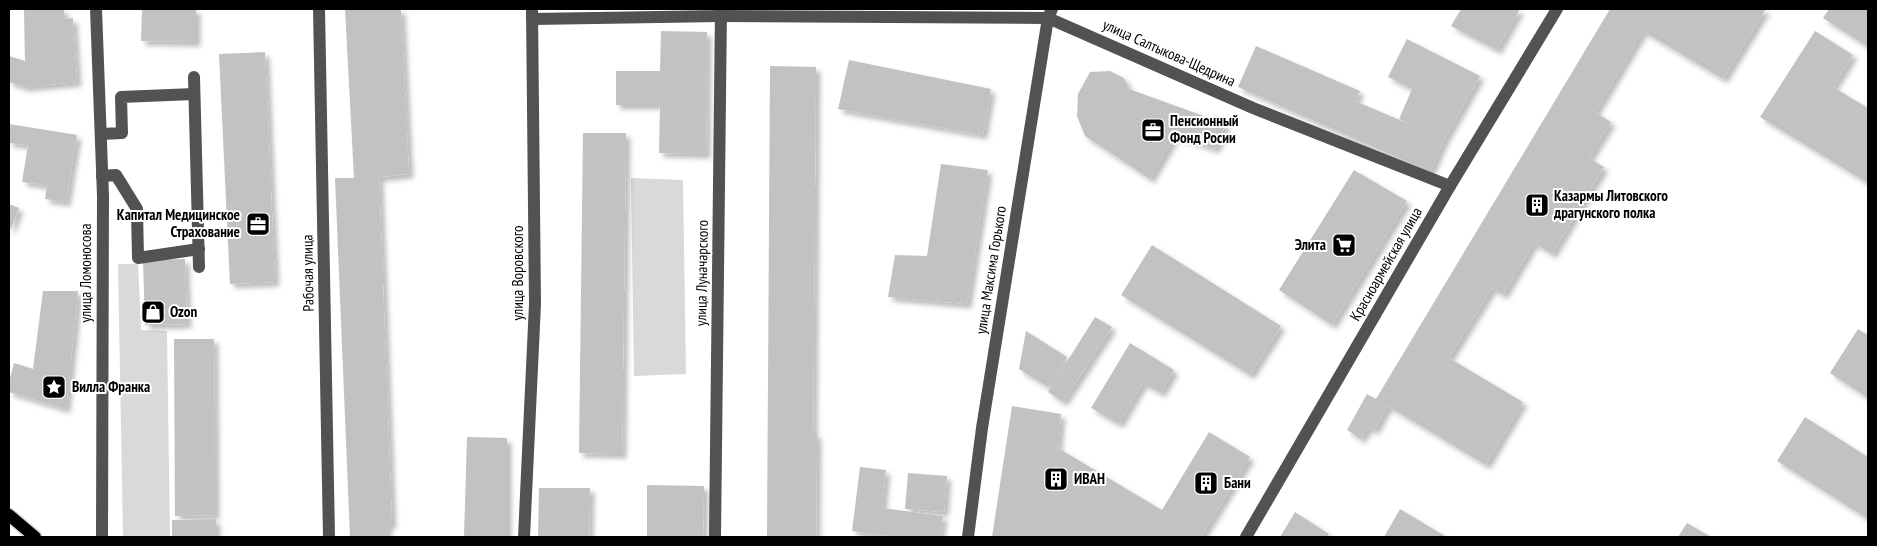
<svg xmlns="http://www.w3.org/2000/svg" width="1877" height="546" font-family="'PT Sans Narrow',sans-serif">
<style>
.green{fill:#d9d9d9}
.building{fill:#c2c2c2;filter:url(#shadow)}
.lines{fill:none;stroke-linecap:round;stroke-linejoin:round}
.major-casing{stroke:#dbdbdb;stroke-width:15}
.minor{stroke:#525252;stroke-width:12}
.major{stroke:#000;stroke-width:12}
.labels{text-anchor:middle;stroke-width:4;stroke-linejoin:round;paint-order:stroke}
.street-label{font-size:15px;fill:#000;stroke:#fff}
.poi-label{font-size:15px;font-weight:bold;fill:#000;stroke:#fff;text-anchor:start}
</style>
<defs>
<filter id="shadow"><feDropShadow dx="4.5" dy="4.5" stdDeviation="2.5" flood-color="#0004"/></filter>
</defs>
<rect width="100%" height="100%" fill="#fff"/>
<g class="green">
<polygon points="631,178 683,180 686,374 634,376"/>
<polygon points="118,264 138,264 141,330 167,331 170,537 123,537"/>
</g>
<g class="building">
<polygon points="24,9 64,9 64,19 73,18 77,82 25,87 9,82 9,56 25,61"/>
<polygon points="142,9 196,9 196,42 141,41"/>
<polygon points="345,9 401,9 409,174 379,177 392,524 387,525 388,537 350,537 335,178 354,178"/>
<polygon points="1461,9 1520,9 1497,50 1451,26"/>
<polygon points="1610,9 1766,9 1723,79 1643,31 1595,112 1611,122 1589,158 1604,167 1552,254 1534,243 1503,295 1492,288 1449,358 1523,402 1486,465 1388,406 1374,431 1368,427 1361,439 1347,430 1367,394 1376,399"/>
<polygon points="1829,9 1868,9 1868,47 1823,18"/>
<polygon points="661,31 707,32 706,154 659,153 660,105 616,105 616,71 660,71"/>
<polygon points="1815,31 1853,55 1833,87 1868,108 1868,183 1760,117"/>
<polygon points="1407,39 1480,76 1444,140 1430,172 1238,87 1256,46 1360,91 1355,101 1414,126 1399,119 1412,89 1388,77"/>
<polygon points="265,52 275,282 230,284 219,54"/>
<polygon points="849,60 991,89 983,135 838,109"/>
<polygon points="770,66 816,67 813,434 817,434 816,537 767,537"/>
<polygon points="1110,71 1124,78 1129,89 1226,124 1215,149 1175,136 1150,179 1085,136 1077,116 1078,94 1090,72"/>
<polygon points="9,124 77,135 66,202 45,199 47,185 22,182 28,145 9,143"/>
<polygon points="583,133 626,133 622,454 579,453"/>
<polygon points="941,164 988,170 967,304 888,297 895,255 927,256"/>
<polygon points="1354,170 1407,201 1332,325 1279,290"/>
<polygon points="9,204 19,208 11,229 9,228"/>
<polygon points="1152,245 1281,326 1250,375 1121,295"/>
<polygon points="185,259 187,324 145,325 143,260"/>
<polygon points="43,291 78,291 66,409 9,392 9,382 14,363 33,369"/>
<polygon points="1095,317 1112,327 1063,402 1048,392"/>
<polygon points="1858,329 1868,335 1868,398 1830,373"/>
<polygon points="1026,331 1067,357 1048,387 1019,369"/>
<polygon points="174,339 214,339 215,515 175,516"/>
<polygon points="1130,343 1174,370 1161,393 1143,383 1119,424 1091,408"/>
<polygon points="1012,406 1061,414 1058,448 1162,510 1209,432 1250,457 1201,537 992,537"/>
<polygon points="1805,417 1868,457 1868,519 1777,461"/>
<polygon points="467,437 507,438 507,537 464,537"/>
<polygon points="860,467 886,470 882,508 943,516 940,537 897,537 852,531"/>
<polygon points="908,473 947,476 944,512 905,509"/>
<polygon points="647,485 704,486 703,537 647,537"/>
<polygon points="539,488 590,488 589,537 538,537"/>
<polygon points="1400,509 1445,536 1444,537 1384,537"/>
<polygon points="1295,512 1329,534 1327,537 1280,537"/>
<polygon points="216,519 216,537 172,537 172,520"/>
<polygon points="1687,523 1711,537 1678,537"/>
</g>
<g class="lines">
<g class="major-casing">
<polyline id="major" points="9,515 35,537"/>
</g>
<g class="minor">
<polyline points="96,9 103,196 102,537"/>
<polyline points="319,9 329,537"/>
<polyline points="532,19 721,16 1048,18 1253,108 1450,186"/>
<polyline points="194,77 199,267"/>
<polyline points="101,134 122,133 121,97 194,94"/>
<polyline points="102,176 116,175 137,209 138,258 199,249"/>
<polyline points="524,537 535,304 532,9"/>
<polyline points="715,537 721,9"/>
<polyline points="968,537 982,428 1048,18 1052,9"/>
<polyline points="1246,537 1450,186 1557,9"/>
</g>
<use href="#major" class="major"/>
</g>
<defs>
<g id="office-square" transform="scale(1.25)"><rect x="-9" y="-9" width="18" height="18" rx="4" fill="#000" stroke="#fff"/><path d="M-6-3h4V-5.5h4V-3h4V5H-6ZM-1-4.5V-3h2v-1.5ZM-6 0V1H6V0Z" fill="#fff"/></g>
<g id="building-square" transform="scale(1.25)"><rect x="-9" y="-9" width="18" height="18" rx="4" fill="#000" stroke="#fff"/><path d="M-4-6H4V6H1V3H-1V6H-4ZM-2.5-4.3h1.7v1.8h-1.7ZM.8-4.3h1.7v1.8H.8ZM-2.5-1h1.7V.8h-1.7ZM.8-1h1.7V.8H.8Z" fill="#fff"/></g>
<g id="supermarket-square" transform="scale(1.25)"><rect x="-9" y="-9" width="18" height="18" rx="4" fill="#000" stroke="#fff"/><path d="M-6-5.5h2.5l.6 2H6L4.5 2H-2.5L-4.4-4H-6ZM-1.5 3.2a1.3 1.3 0 1 0 .1 0ZM3 3.2a1.3 1.3 0 1 0 .1 0Z" fill="#fff"/></g>
<g id="shop-square" transform="scale(1.25)"><rect x="-9" y="-9" width="18" height="18" rx="4" fill="#000" stroke="#fff"/><path d="M-5-2.5h2.3a2.7 3.5 0 0 1 5.4 0H5L5.5 6h-11ZM-1.5-2.5h3a1.5 2.3 0 0 0-3 0Z" fill="#fff"/></g>
<g id="sight-square" transform="scale(1.25)"><rect x="-9" y="-9" width="18" height="18" rx="4" fill="#000" stroke="#fff"/><path d="M0-6L1.8-2.2L6-1.7L2.9 1.2L3.7 5.4L0 3.3L-3.7 5.4L-2.9 1.2L-6-1.7L-1.8-2.2Z" fill="#fff"/></g>
</defs>
<g fill-rule="evenodd">
<use href="#office-square" x="1153" y="130"/>
<use href="#building-square" x="1537" y="205"/>
<use href="#office-square" x="258" y="224"/>
<use href="#supermarket-square" x="1344" y="245"/>
<use href="#shop-square" x="153" y="312"/>
<use href="#sight-square" x="54" y="387"/>
<use href="#building-square" x="1056" y="479"/>
<use href="#building-square" x="1206" y="483"/>
</g>
<g class="labels">
<g class="street-label">
<text transform="translate(1169 53) rotate(24)" y="5">улица Салтыкова-Щедрина</text>
<text transform="translate(1386 264) rotate(-60)" y="5">Красноармейская улица</text>
<text transform="translate(991 270) rotate(-81)" y="5">улица Максима Горького</text>
<text transform="translate(86 273) rotate(-90)" y="5">улица Ломоносова</text>
<text transform="translate(308 273) rotate(-91)" y="5">Рабочая улица</text>
<text transform="translate(518 273) rotate(-90)" y="5">улица Воровского</text>
<text transform="translate(702 273) rotate(-89)" y="5">улица Луначарского</text>
</g>
<g class="poi-label">
<text x="1170" y="126">Пенсионный<tspan x="1170" dy="17">Фонд Росии</tspan></text>
<text x="1554" y="201">Казармы Литовского<tspan x="1554" dy="17">драгунского полка</tspan></text>
<text x="240" y="220" text-anchor="end">Капитал Медицинское<tspan x="240" dy="17">Страхование</tspan></text>
<text x="1326" y="250" text-anchor="end">Элита</text>
<text x="170" y="317">Ozon</text>
<text x="72" y="392">Вилла Франка</text>
<text x="1074" y="484">ИВАН</text>
<text x="1224" y="488">Бани</text>
</g>
</g>
<rect width="1877" height="546" fill="none" stroke="#000000" stroke-width="20"/>
</svg>
